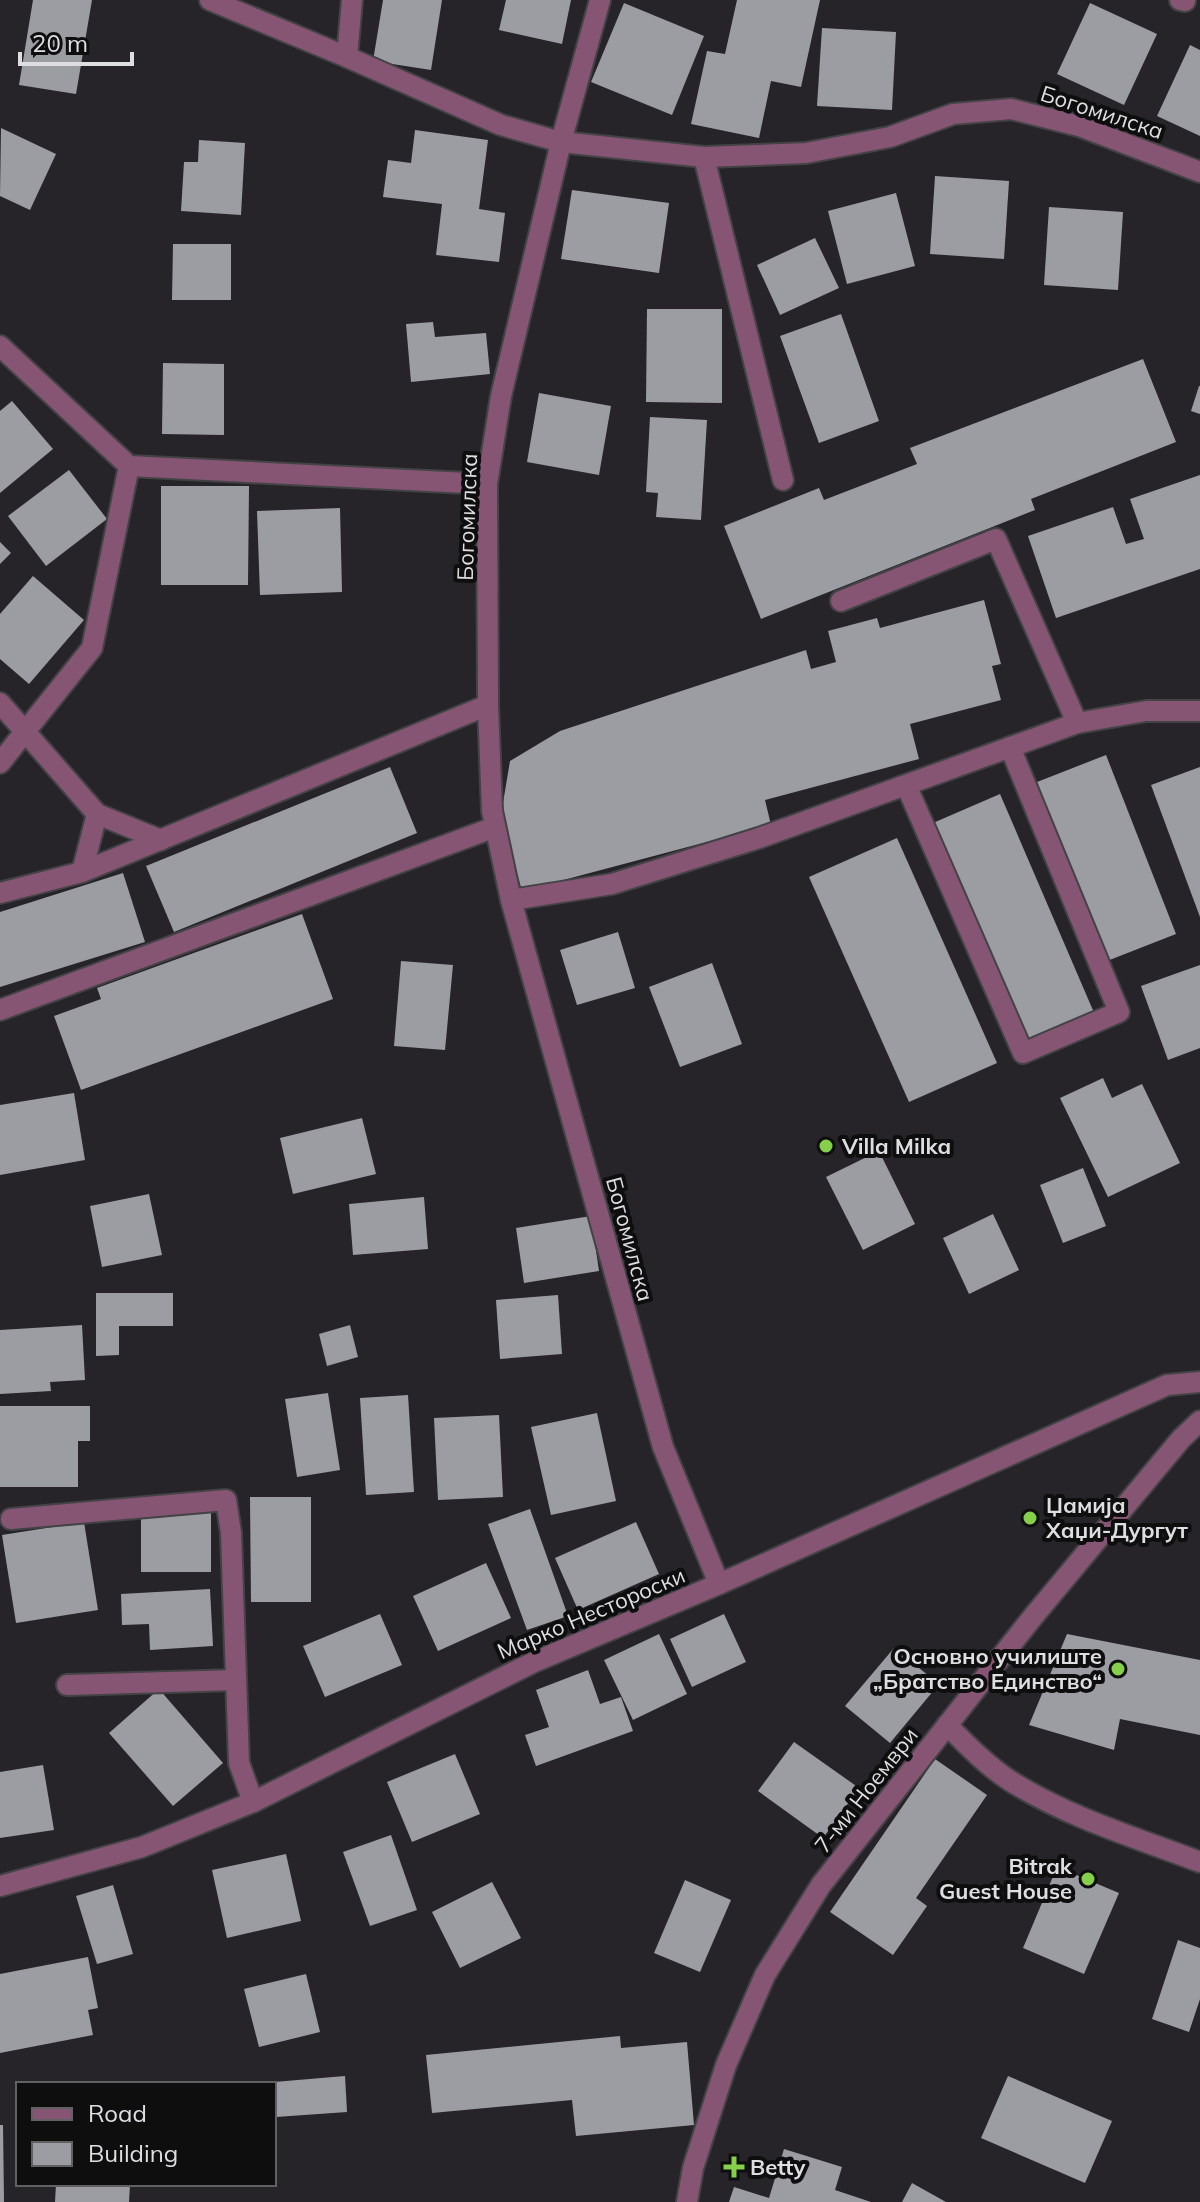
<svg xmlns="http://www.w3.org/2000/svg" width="1200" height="2202" font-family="Mulish,sans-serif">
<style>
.building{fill:#9c9da3}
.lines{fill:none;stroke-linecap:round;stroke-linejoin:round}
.service-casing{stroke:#434245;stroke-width:24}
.minor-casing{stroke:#434245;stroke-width:24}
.tertiary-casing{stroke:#434245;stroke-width:24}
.service{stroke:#865574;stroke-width:20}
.minor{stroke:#865574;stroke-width:20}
.tertiary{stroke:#865574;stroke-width:20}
.poi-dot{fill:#86cf4b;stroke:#0e0e0f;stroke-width:3}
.labels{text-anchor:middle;stroke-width:8;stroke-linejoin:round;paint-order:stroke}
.street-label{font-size:22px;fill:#dedde0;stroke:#0e0e0f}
.poi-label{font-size:22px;font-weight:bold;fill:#dedde0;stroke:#0e0e0f;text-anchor:start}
</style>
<rect width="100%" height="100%" fill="#262428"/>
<g class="building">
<polygon points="33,0 92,0 76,94 19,85"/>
<polygon points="383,0 442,0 431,70 373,61"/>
<polygon points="506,0 571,0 562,44 499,30"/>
<polygon points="737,0 820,0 801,87 771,81 759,138 691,124 707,51 725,54"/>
<polygon points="624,3 704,36 672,115 591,82"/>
<polygon points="1090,3 1157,34 1124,105 1057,74"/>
<polygon points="822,28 896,32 892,110 817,106"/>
<polygon points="1190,45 1200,50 1200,136 1157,116"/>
<polygon points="1,128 56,154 30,210 0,196"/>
<polygon points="415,130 488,140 479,209 505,213 499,262 436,255 442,204 383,197 388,160 411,163"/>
<polygon points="199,140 245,143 241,215 181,211 184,162 198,162"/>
<polygon points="935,176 1009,181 1004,259 930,254"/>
<polygon points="572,190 669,203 659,273 561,259"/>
<polygon points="896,193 915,266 847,284 828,211"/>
<polygon points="1049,207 1123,212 1118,290 1044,285"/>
<polygon points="815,238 839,288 780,315 757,265"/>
<polygon points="173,244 231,244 231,300 172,300"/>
<polygon points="647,309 722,309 722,403 646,402"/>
<polygon points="841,314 879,421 819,443 780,336"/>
<polygon points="433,322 435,337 486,333 490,374 411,382 406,324"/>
<polygon points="1143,359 1176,442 1031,499 1035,510 761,619 724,526 819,488 824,500 917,464 910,448"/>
<polygon points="163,363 224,364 224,435 162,434"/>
<polygon points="1199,386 1200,386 1200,414 1191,411"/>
<polygon points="539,393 611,406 599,475 527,462"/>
<polygon points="12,401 53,449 0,493 0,411"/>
<polygon points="650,417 707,420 701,520 656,517 658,493 646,492"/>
<polygon points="69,470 107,519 46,566 8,516"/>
<polygon points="1200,475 1200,569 1056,618 1028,536 1113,507 1126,544 1144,539 1130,499"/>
<polygon points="161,486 249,486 248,585 161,585"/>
<polygon points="340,508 342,592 260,595 257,511"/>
<polygon points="0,542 11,553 0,564"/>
<polygon points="33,576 84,620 29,684 0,659 0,614"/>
<polygon points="984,600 1001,664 992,666 1001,700 910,724 919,759 765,800 771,825 522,891 501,815 510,761 560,731 806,650 811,669 836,662 828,631 877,618 880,628"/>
<polygon points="1106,755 1176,934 1107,961 1037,782"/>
<polygon points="390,767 417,833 174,932 146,866"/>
<polygon points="1200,767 1200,917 1151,785"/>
<polygon points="1000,794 1095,1015 1021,1046 926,826"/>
<polygon points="897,838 997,1063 909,1102 809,877"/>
<polygon points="123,873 145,942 0,987 0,912"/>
<polygon points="302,914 333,999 81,1090 54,1016 101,999 97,988"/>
<polygon points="618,932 635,988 577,1005 560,950"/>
<polygon points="401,961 453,965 445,1050 394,1046"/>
<polygon points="712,963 742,1044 680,1067 649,987"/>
<polygon points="1200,965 1200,1048 1168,1060 1141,986"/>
<polygon points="1103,1078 1112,1098 1142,1084 1180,1163 1108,1197 1060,1098"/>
<polygon points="74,1093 85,1160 0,1175 0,1105"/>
<polygon points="362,1118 376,1174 293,1194 280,1138"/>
<polygon points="879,1151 915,1224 863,1250 826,1177"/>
<polygon points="1083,1168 1106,1226 1063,1243 1040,1185"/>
<polygon points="149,1194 162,1255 102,1267 90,1206"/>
<polygon points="424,1197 428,1249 353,1255 349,1204"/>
<polygon points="993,1214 1019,1270 969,1294 943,1238"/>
<polygon points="591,1216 599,1271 524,1283 516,1228"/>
<polygon points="96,1293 173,1293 173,1326 119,1326 119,1355 96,1356"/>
<polygon points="558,1295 562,1354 500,1359 496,1300"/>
<polygon points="82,1325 85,1380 50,1382 51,1391 0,1394 0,1330"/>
<polygon points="350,1325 358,1357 327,1366 319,1334"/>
<polygon points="328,1393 340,1470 297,1477 285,1399"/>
<polygon points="408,1395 414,1492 366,1495 360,1398"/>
<polygon points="0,1406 90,1406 90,1441 78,1441 78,1487 0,1487"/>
<polygon points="597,1413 616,1501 551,1515 531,1427"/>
<polygon points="499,1415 503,1497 438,1500 434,1418"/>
<polygon points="250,1497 311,1497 311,1602 251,1602"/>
<rect x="141" y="1508" width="70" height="64"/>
<polygon points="530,1509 568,1616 527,1630 488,1524"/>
<polygon points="84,1522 98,1610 16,1623 2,1535"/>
<polygon points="636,1522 659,1574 578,1610 555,1558"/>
<polygon points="486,1563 511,1618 438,1651 413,1596"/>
<polygon points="210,1589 213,1646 150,1650 149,1624 122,1625 121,1594"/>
<polygon points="380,1614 402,1665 325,1697 303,1646"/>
<polygon points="724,1614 746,1662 692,1687 670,1639"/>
<polygon points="659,1634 687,1694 633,1720 604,1660"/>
<polygon points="1067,1634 1200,1660 1200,1735 1120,1719 1114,1750 1029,1725"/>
<polygon points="894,1648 939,1684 890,1743 845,1706"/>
<polygon points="588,1670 600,1704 621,1697 633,1731 536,1766 525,1735 549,1727 536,1690"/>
<polygon points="159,1689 223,1763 173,1806 109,1733"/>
<polygon points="794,1742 859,1788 823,1838 758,1791"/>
<polygon points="455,1754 480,1814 412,1842 387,1782"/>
<polygon points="935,1759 987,1795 916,1898 927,1906 893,1955 830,1912"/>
<polygon points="43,1765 54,1830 0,1838 0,1772"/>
<polygon points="391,1835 417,1910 370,1926 343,1852"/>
<polygon points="286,1854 301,1921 227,1938 212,1870"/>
<polygon points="1057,1867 1119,1893 1084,1974 1023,1948"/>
<polygon points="685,1880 731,1900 700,1972 654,1953"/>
<polygon points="492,1882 521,1938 460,1968 432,1912"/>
<polygon points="113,1885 133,1954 97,1964 76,1896"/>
<polygon points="1178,1940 1200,1948 1200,1999 1189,2032 1152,2019"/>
<polygon points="88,1957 98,2008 88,2010 93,2035 0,2053 0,1974"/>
<polygon points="306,1974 320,2032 259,2047 244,1989"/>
<polygon points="620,2036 621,2048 687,2042 694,2125 576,2136 572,2100 432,2113 426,2055"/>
<polygon points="345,2076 347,2112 276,2117 274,2082"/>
<polygon points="1008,2076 1112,2121 1085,2183 981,2138"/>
<polygon points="0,2125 3,2125 4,2202 0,2202"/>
<polygon points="784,2149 842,2167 835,2190 871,2202 729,2202 734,2187 769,2198"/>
<polygon points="912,2183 946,2202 902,2202"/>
<polygon points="56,2184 130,2184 129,2202 55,2202"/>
</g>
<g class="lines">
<g class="service-casing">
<g id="service">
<polyline points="210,0 347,57"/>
<polyline points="1180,0 1185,1"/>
<polyline points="561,142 600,0"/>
<polyline points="704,157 783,480"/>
<polyline points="841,601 996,539 1077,723"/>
<polyline points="907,787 1023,1053 1119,1012 1010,747"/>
</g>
</g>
<g class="minor-casing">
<g id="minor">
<polyline points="352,0 347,57 501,125 561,142 704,157 806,153 890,137 953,114 1011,109 1079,126 1200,172"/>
<polyline points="561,142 501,396 487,484 488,705 492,811 511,900 663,1447 719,1584"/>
<polyline points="0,346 129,466 487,484"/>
<polyline points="0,703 97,814 161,840"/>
<polyline points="0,763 92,648 129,466"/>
<polyline points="82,872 97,814"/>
<polyline points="0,893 82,872 488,705"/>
<polyline points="511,900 612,884 759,838 1077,723 1146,711 1200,711"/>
<polyline points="0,1010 495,827"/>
<polyline points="11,1519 226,1500 231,1533 239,1763 253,1802"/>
<polyline points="67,1685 236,1680"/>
<path d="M947,1725C967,1745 988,1767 1012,1782C1070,1818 1137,1838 1200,1862"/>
<polyline points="0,1886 142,1847 253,1802 534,1662 719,1584 1167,1385 1200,1382"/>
</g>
</g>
<g class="tertiary-casing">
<polyline id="tertiary" points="687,2202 693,2168 726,2065 765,1975 821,1885 1032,1618 1181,1439 1200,1421"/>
</g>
<use href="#service" class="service"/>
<use href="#minor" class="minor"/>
<use href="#tertiary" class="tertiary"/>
</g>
<g class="poi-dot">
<circle cx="826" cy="1146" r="8"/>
<circle cx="1030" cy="1518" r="8"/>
<circle cx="1118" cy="1669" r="8"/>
<circle cx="1088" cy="1879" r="8"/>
<path d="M730 2155h8v8h8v8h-8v8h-8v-8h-8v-8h8z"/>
</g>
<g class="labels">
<g class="street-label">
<text transform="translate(1102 112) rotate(18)" y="8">Богомилска</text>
<text transform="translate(467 517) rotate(-88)" y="8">Богомилска</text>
<text transform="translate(630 1239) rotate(75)" y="8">Богомилска</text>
<text transform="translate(591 1613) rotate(-23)" y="8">Марко Нестороски</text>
<text transform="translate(866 1790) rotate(-52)" y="8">7-ми Ноември</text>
</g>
<g class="poi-label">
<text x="842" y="1154">Villa Milka</text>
<text x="1046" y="1513">Џамија<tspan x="1046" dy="25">Хаџи-Дургут</tspan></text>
<text x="1102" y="1664" text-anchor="end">Основно училиште<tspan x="1102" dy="25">„Братство Единство“</tspan></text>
<text x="1072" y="1874" text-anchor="end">Bitrak<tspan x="1072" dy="25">Guest House</tspan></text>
<text x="750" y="2175">Betty</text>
</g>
</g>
<rect x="16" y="2082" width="260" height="104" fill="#0e0e0f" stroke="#616163" stroke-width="2"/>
<rect x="32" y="2108" width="40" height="12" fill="#865574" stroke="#616163" stroke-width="2"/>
<text x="88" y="2122" font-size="24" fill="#dedde0">Road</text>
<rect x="32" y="2142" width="40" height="24" fill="#9c9da3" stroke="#616163" stroke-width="2"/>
<text x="88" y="2162" font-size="24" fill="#dedde0">Building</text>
<path d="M20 52v12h112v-12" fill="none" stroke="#dedde0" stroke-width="4"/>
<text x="32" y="52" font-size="24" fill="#dedde0" stroke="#0e0e0f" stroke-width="6" paint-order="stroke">20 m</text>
</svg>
